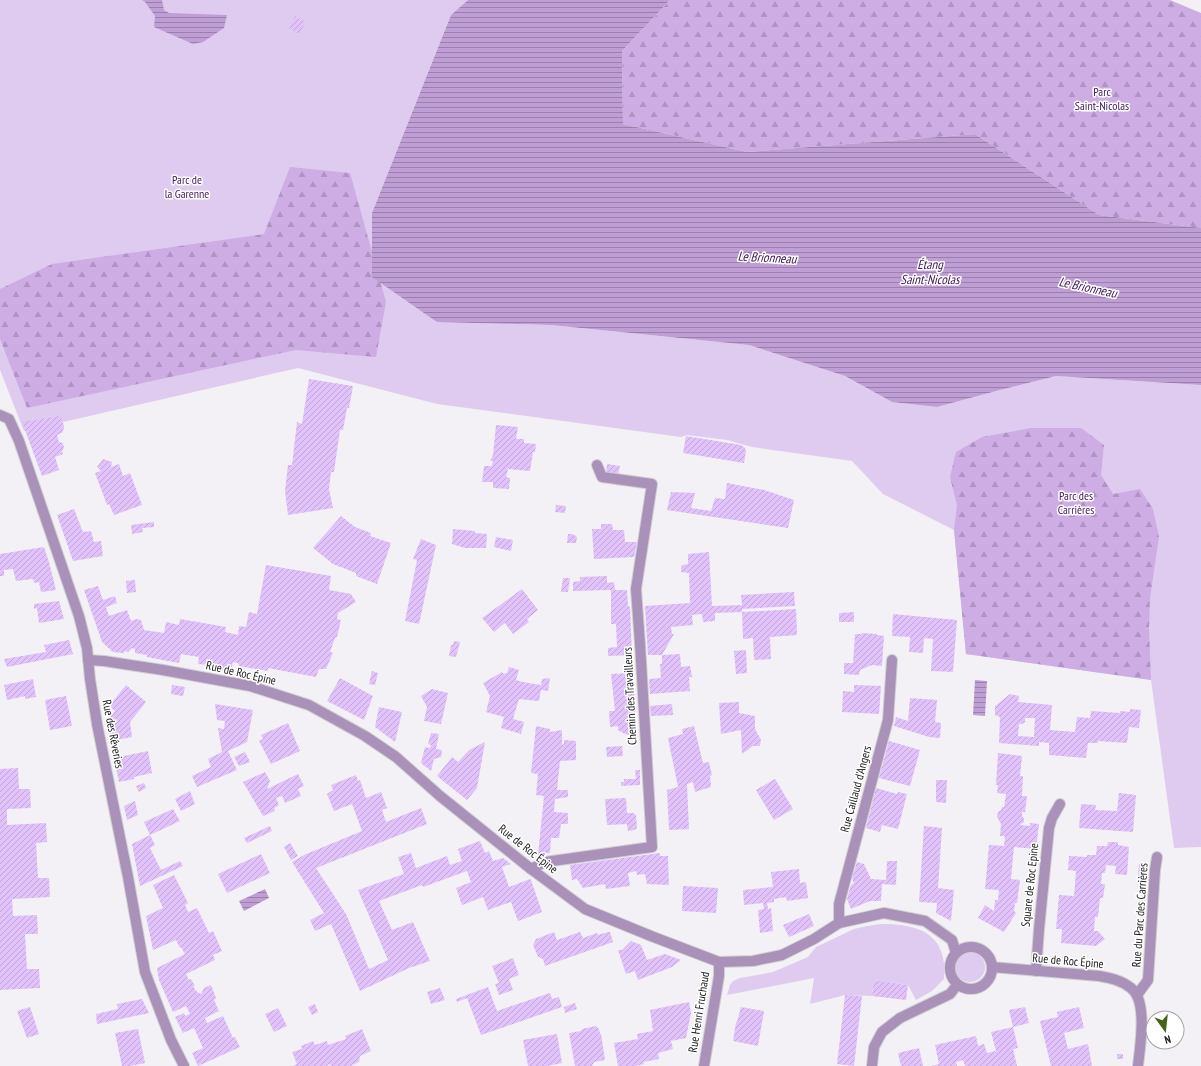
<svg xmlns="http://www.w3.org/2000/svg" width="1201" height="1066" font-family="'PT Sans Narrow',sans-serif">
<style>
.green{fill:#dfcbef}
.forest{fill:url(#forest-firs)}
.water{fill:url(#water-rules)}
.building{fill:url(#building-hatch);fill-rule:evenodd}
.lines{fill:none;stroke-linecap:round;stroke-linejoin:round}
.minor-casing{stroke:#d1cfd2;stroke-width:12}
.minor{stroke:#a991ba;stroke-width:10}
.labels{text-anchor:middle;stroke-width:3;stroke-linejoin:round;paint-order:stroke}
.park-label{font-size:12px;fill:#411858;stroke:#fff}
.street-label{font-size:12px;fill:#1c1c1d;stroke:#fff}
.water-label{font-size:13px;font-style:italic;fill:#3d1454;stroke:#fff}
</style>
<defs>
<pattern id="forest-firs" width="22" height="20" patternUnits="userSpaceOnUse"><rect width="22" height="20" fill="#cdade4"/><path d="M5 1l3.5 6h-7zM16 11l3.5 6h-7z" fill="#af94c3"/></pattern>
<pattern id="water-rules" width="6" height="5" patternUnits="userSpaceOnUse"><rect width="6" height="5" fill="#be9ed4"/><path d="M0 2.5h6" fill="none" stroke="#9a80ab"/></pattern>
<pattern id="building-hatch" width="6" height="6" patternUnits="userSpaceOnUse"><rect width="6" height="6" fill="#e2c2fa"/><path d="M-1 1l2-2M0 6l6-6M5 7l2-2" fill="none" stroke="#c1a6d6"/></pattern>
</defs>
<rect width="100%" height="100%" fill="#f3f1f5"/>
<g class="green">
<polygon points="0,0 468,0 451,15 372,213 437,322 551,325 749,345 845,376 892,402 937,407 1000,390 1056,376 1201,385 1201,847 1174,848 1151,680 966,654 954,530 883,494 852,461 752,447 727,440 687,435 681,437 437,404 298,368 24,431 0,370"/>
<path d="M881,924C910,924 940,929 944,963C945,968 944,974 944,979L932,991L916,1000L908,985L874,980L872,996L845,995L810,1004L814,978L727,995L730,985L733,981L740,978L773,972L808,957L816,947L854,929L867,926Z"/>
<circle cx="970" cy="967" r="15"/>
</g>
<g class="forest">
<polygon points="670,0 1170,0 1201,13 1201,228 1099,215 975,134 747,152 623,124 622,51"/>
<polygon points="290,167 350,173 386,302 376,357 296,350 27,408 0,339 0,289 52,264 264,234"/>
<polygon points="1031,428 1081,428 1104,445 1101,475 1113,494 1140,489 1153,509 1159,537 1150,598 1149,629 1151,680 966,654 954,530 957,505 950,477 956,452 982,437"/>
</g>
<g class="water">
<polygon points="142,0 162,0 164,10 169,13 227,15 224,28 203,42 193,44 154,27 155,16 145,2"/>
<polygon points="468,0 670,0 622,51 623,124 747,152 975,134 1099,215 1201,228 1201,385 1056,376 1000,390 937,407 892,402 845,376 749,345 551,325 437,322 372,277 372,213 451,15"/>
<polygon points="975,680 987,681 985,716 973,715"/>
<polygon points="265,889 269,898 244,911 239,901"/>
</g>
<g class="building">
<polygon points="295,16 306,22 299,34 289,28"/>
<polygon points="309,379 353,386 349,408 347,408 343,430 340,430 334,472 331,472 329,489 333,508 288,515 285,491 288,465 292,465 297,422 302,424"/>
<polygon points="59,416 61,417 64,426 63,432 57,435 59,442 63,443 64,448 62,451 63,454 55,457 59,470 42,476 22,422"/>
<polygon points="496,425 518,427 516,439 524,439 524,443 536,444 535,452 533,452 530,471 508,469 506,477 510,478 509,489 493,488 493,482 482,482 484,466 492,466 493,461 490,461 493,455"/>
<polygon points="686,436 741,445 745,448 746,451 744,463 683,453"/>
<polygon points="103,459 112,462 111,467 119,464 123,476 130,473 142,505 114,515 109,504 107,505 95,473 101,471 97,467"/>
<polygon points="607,464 620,466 618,475 606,474"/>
<polygon points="727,483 764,490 794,500 788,528 667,510 671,492 695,493 691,508 711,511 715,498 725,499"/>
<polygon points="556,505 566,506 565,513 555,512"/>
<polygon points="74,509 83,532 91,531 94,542 101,541 103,556 73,561 57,515"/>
<polygon points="341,516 355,527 371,533 370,536 391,543 377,584 356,576 356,573 333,564 313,548"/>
<polygon points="154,522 154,527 142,528 143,532 132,534 131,525"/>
<polygon points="601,524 612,524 613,530 624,530 625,542 637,542 634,557 594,559 592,529 601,529"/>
<polygon points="453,529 475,531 475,533 487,534 486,548 465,548 452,544"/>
<polygon points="568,534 573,534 577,537 576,543 567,543"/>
<polygon points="496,537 513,540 511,551 494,547"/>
<polygon points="421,539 436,545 419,624 405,621 417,560 413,559"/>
<polygon points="44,547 49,562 56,590 41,592 39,582 34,583 33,579 16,581 13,569 4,570 4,576 0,576 0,554"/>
<polygon points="709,552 712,606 742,605 741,595 794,592 795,606 742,609 742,612 715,613 715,621 703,622 702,614 692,615 693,625 671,627 672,634 674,634 662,655 648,655 645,606 690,603 689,573 681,572 681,567 683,565 688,564 688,554"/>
<polygon points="266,565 331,576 329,590 351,594 356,602 338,613 337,619 341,620 337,637 335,638 330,652 333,653 326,669 319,669 316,677 268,668 268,671 239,666 238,663 233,662 231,672 208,668 209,665 198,664 199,657 181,654 179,663 147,657 147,655 135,653 135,649 132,648 128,652 124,651 124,653 113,652 102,642 84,590 98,586 103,600 115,596 117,603 106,607 109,616 127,610 131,621 137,619 141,620 144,630 164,633 166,622 179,625 180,619 226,627 225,632 238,635 239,626 246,627 249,612 257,614"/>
<polygon points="607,576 607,583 614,582 615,590 627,590 628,606 630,607 632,655 608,656 608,648 617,647 616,624 611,624 611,590 573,591 573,582 580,581 580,577"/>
<polygon points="563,578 570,578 568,592 561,592"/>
<polygon points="135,580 136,592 127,593 126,581"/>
<polygon points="522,589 538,610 527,619 529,622 513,634 505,623 494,632 482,618"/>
<polygon points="59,601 64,619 39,623 37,608 34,609 34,604"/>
<polygon points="796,609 797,635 770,637 771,659 754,660 753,638 743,639 742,612"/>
<polygon points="854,612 854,622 839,622 839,613"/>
<polygon points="893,614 957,620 953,672 931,671 933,639 924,638 923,653 909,652 910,637 892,636"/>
<polygon points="862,633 877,634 877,635 884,636 882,666 872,665 860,670 859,675 844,674 844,663 853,663 855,634 862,634"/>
<polygon points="69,640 73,654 7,667 4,659 46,652 44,645"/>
<polygon points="454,641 460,642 456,657 449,656 451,645 453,645"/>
<polygon points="746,650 747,673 736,674 734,651"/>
<polygon points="680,654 681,667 690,666 692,677 689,677 690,691 650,694 649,679 661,678 660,664 662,664 662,655"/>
<polygon points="509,667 519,670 516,680 523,682 541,685 542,679 550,678 548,691 541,690 539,701 519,699 513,719 524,722 521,734 501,728 504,717 486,712 490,696 483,683 502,672 504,674 507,673"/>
<polygon points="372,671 378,673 375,685 369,684"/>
<polygon points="633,673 634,689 637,736 625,734 618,730 618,726 610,727 609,711 615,711 611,674"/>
<polygon points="340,678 373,696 364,720 327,701"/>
<polygon points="33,679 36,697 25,699 25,696 7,700 4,685"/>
<polygon points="126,685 146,702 130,722 132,737 111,741 108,720 115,711 109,706"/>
<polygon points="172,685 185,687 183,696 171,694"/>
<polygon points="854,685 881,686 879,714 842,712 843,691 854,692"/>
<polygon points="432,689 448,693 441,724 424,721 427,707 421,696"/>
<path d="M1010,694L1019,696L1018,702L1052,705L1050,730L1075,732L1077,717L1090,718L1091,711L1120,713V711L1130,712V709L1141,710L1139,728L1129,727L1127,743L1098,741V743H1088L1086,758L1049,755V743L1039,742V746L999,743L1000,717L995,715V706ZM1025,718H1035L1034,737L1018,736L1019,724H1022L1025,722Z"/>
<polygon points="66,696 72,726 50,730 45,700"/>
<polygon points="910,698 937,700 935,722 941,723 940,738 929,737 894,726 896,717 908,721"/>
<polygon points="739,702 739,713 755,716 755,729 761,740 760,746 753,746 742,754 741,730 721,734 719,703"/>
<polygon points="215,704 253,710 247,742 228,751 237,770 197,787 192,776 211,767 208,759 222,752 218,728 224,729 225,721 217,720"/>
<polygon points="672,704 673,715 651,716 650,706"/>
<polygon points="379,707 402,712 395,742 375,727"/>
<polygon points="288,723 300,751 271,764 259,741 263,739 261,735"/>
<polygon points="536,726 550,729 550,732 562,730 562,745 564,744 564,740 576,741 576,760 560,761 557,790 568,790 568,797 555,799 554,812 568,813 568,824 561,824 559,838 551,838 550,853 538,855 544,796 536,795 538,774 531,773"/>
<polygon points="694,726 703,763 709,762 712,775 710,776 711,787 695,792 693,782 687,784 689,829 669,830 667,790 678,787 668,738 683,734 682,729"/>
<polygon points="431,733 439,734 436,749 442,750 441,757 434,759 431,771 421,763 425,747 430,748 431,745 428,744"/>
<polygon points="889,741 920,750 910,786 879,778"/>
<polygon points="485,742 477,788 467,800 437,776 452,757 458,762 469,750"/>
<polygon points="622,746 623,756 607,757 606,747"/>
<polygon points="148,751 152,773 134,777 134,779 119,782 114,758"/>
<polygon points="245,752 250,762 239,766 234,757"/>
<polygon points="998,753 1022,756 1020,776 1023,776 1022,796 1027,796 1025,812 1022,812 1022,816 1024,819 1024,822 1021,824 1020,825 1030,826 1030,823 1039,824 1036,849 1014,847 1011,879 1020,880 1017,903 1015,903 1014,911 1016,913 1004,932 978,918 985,905 994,911 995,900 998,900 999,890 985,889 989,845 1004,846 1005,836 1000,836 1001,824 997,817 998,812 1001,810 1002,807 1004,807 1006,794 997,793 998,785 996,785"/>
<polygon points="18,768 19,789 30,789 31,808 7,809 7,825 46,823 47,842 36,843 38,878 49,878 50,897 12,899 13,916 37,915 38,934 25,934 27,969 39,969 40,988 0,990 0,769"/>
<polygon points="635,770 640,770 640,785 621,786 621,782 624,782 624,779 636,779"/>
<polygon points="265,772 270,781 267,789 298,774 304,786 298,789 301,796 285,803 282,796 276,798 279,805 274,808 275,811 263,816 243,782"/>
<polygon points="356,775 358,781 360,780 366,798 381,792 387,808 382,810 386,822 421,808 427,824 316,868 346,914 369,969 388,960 358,890 404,874 398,857 411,853 416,868 447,856 450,865 462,861 458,849 480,841 485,853 489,851 493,861 503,858 511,864 502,867 509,887 530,879 531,880 542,912 518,921 511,902 488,910 483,897 462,905 456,888 471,882 467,871 423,887 422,885 379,901 392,930 413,922 430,961 409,968 360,991 331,924 315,931 310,920 324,913 292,862 304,855 362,831 352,804 334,811 327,794 333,790 331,785"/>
<polygon points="775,779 793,809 774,820 756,790"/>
<polygon points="936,780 947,780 946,803 936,802"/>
<polygon points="144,783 146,788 139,792 136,786"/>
<polygon points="876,788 897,794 898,792 907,794 898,829 882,825 880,832 866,828"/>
<polygon points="190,791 195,804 181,811 175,799"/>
<polygon points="1119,793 1136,795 1133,832 1079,828 1081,804 1096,805 1095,810 1117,811"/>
<polygon points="626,798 627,813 633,813 636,815 637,828 634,830 628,831 627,824 607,825 605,799"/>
<polygon points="135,801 138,815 127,820 124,806"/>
<polygon points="173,809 180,821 150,835 144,822"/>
<polygon points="270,826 272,831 247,843 244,838"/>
<polygon points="924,826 942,828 938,888 954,890 951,921 936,913 937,903 919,902"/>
<polygon points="150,835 155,845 150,848 161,870 180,861 183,866 140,886 132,844"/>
<polygon points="1108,842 1118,842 1118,845 1129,847 1127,875 1115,874 1116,866 1106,865 1105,873 1102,873 1101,884 1105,884 1103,898 1100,898 1098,917 1095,917 1094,931 1098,931 1105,939 1096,946 1061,943 1062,929 1056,929 1059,895 1074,896 1076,871 1068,870 1069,856 1087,857 1087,855 1096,855 1097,846 1107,846"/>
<polygon points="290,843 298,856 291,860 284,847"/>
<polygon points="660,853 660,856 668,856 669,885 647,884 645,874 637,875 636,871 628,873 630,886 606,889 605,884 583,888 577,879 572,880 570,865"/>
<polygon points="261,854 270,873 227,893 218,874"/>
<polygon points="887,861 897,861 896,885 882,884 881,901 870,901 851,909 847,899 851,885 854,883 852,878 857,862 864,864 871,879 886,880"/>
<polygon points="1139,864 1146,865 1145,877 1138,876"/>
<polygon points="799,869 800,883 806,882 808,898 787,901 786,897 774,899 774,902 767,903 768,909 771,908 773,931 760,933 758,910 764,909 763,903 744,905 743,890 773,887 771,872"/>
<polygon points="174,875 188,903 185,905 188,912 197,908 209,933 213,931 222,951 213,955 215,960 186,974 189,980 191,979 195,986 193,986 196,991 201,994 204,988 211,985 216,998 214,1000 219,1011 205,1018 207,1023 223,1016 233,1038 235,1037 240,1047 198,1066 192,1053 203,1048 194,1028 183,1033 175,1017 184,1013 185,1016 190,1014 186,1006 173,1012 159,980 157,968 185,954 181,947 180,948 176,940 153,950 146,916 163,908 153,885"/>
<polygon points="683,886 718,888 716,913 682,911"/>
<polygon points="809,914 814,926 789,937 783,925"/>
<polygon points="554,932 557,940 580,932 583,938 597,933 598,935 608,932 610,932 613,942 545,966 543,959 538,957 533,945 536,939"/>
<polygon points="631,941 641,945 647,960 665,954 681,960 672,967 638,980 635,971 626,974 618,950 622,950"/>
<polygon points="513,958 519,975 509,979 513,990 499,995 495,984 499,983 492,966"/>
<polygon points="874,980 908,985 906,1000 872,996"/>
<polygon points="488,987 497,1011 550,993 552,999 559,997 562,1007 481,1035 467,998 457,1002 456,999"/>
<polygon points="440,988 445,1000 431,1004 427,992"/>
<polygon points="845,995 862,996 854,1066 837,1064"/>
<polygon points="142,999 149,1013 97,1024 96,1014 118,1009 117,1004"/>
<polygon points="689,1002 691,1013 686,1038 671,1041 673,1049 658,1053 659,1059 643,1062 644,1064 636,1066 618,1066 614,1043 638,1039 637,1034 653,1031 650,1010"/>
<polygon points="575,1003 577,1009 565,1013 564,1007"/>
<polygon points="315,1004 318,1012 312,1015 308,1007"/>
<polygon points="30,1007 39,1034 27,1038 17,1011"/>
<polygon points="741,1007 764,1011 758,1046 733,1041 736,1022 737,1022"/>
<polygon points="1025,1007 1029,1023 1013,1027 1009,1010"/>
<polygon points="1079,1007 1084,1028 1064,1033 1068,1049 1088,1044 1092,1066 1051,1066 1040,1021 1058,1017 1057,1012"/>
<polygon points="278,1008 287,1026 274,1032 265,1014"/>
<polygon points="596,1026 599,1029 600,1034 601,1034 605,1060 594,1062 592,1066 575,1066 569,1033 581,1031 582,1029"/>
<polygon points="1013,1027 1018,1048 1013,1049 1017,1066 965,1066 963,1060 956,1062 957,1066 931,1066 939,1064 935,1045 976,1036 978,1046 984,1044 987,1053 996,1051 991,1032"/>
<polygon points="138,1029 145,1063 130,1066 122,1066 115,1033"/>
<polygon points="362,1029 371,1051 360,1056 359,1062 350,1066 331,1066 330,1064 326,1066 293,1066 297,1064 292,1052 302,1049 301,1046 313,1041 315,1045 327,1041 328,1045 346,1039 345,1036"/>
<polygon points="557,1034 562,1063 547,1066 528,1066 523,1040"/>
<polygon points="919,1048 923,1066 901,1066 898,1053"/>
<rect x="1117" y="1054" width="6" height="5"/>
</g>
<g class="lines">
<g class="minor-casing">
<g id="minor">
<polyline points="0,415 9,419 19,441 79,616 87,648 90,679 97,724 128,877 145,972 171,1040 184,1066"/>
<polyline points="88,660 104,661 163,670 250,686 309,705 365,736 396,757 440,796 531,869 585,909 651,936 719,962 753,961 782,955 814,939 839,923 884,913 925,921 952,940 956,953"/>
<polyline points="531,869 545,862 652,847 640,644 636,589 652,484 602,477 597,465"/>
<polyline points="839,923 839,904 888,720 892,660"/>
<circle cx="971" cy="968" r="21"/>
<path d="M992,967L1099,976C1110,978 1121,980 1131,988C1148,1001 1140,1046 1138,1066"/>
<polyline points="1036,971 1039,929 1049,828 1052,818 1060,804"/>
<polyline points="1137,995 1148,980 1155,870 1157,857"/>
<polyline points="704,1066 719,976 719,962"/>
<polyline points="872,1066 874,1047 882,1032 900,1018 950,994 957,985"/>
</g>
</g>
<use href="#minor" class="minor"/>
</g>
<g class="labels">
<g class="park-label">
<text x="1102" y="96">Parc<tspan x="1102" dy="14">Saint-Nicolas</tspan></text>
<text x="187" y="184">Parc de<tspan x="187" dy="14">la Garenne</tspan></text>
<text x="1076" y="500">Parc des<tspan x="1076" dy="14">Carrières</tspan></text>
</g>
<g class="street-label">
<text transform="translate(241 673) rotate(13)" y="4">Rue de Roc Épine</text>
<text transform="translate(630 696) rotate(-93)" y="4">Chemin des Travailleurs</text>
<text transform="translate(113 734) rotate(79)" y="4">Rue des Rêveries</text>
<text transform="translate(856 789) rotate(-75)" y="4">Rue Caillaud d'Angers</text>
<text transform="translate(528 849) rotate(38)" y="4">Rue de Roc Épine</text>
<text transform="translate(1030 885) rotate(-84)" y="4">Square de Roc Epine</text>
<text transform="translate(1140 915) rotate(-86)" y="4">Rue du Parc des Carrières</text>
<text transform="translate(1068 961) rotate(5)" y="4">Rue de Roc Épine</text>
<text transform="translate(699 1012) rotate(-81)" y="4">Rue Henri Fruchaud</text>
</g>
<g class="water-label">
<text transform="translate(767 257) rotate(3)" y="5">Le Brionneau</text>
<text x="930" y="269">Étang<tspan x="930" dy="15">Saint-Nicolas</tspan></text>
<text transform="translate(1088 287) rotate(12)" y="5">Le Brionneau</text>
</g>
</g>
<g transform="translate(1165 1030) rotate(165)"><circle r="19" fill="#ffffff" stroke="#a4a4a5"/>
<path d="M0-3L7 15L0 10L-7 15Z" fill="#43641a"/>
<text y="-6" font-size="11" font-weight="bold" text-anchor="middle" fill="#1c1c1d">N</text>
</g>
</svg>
